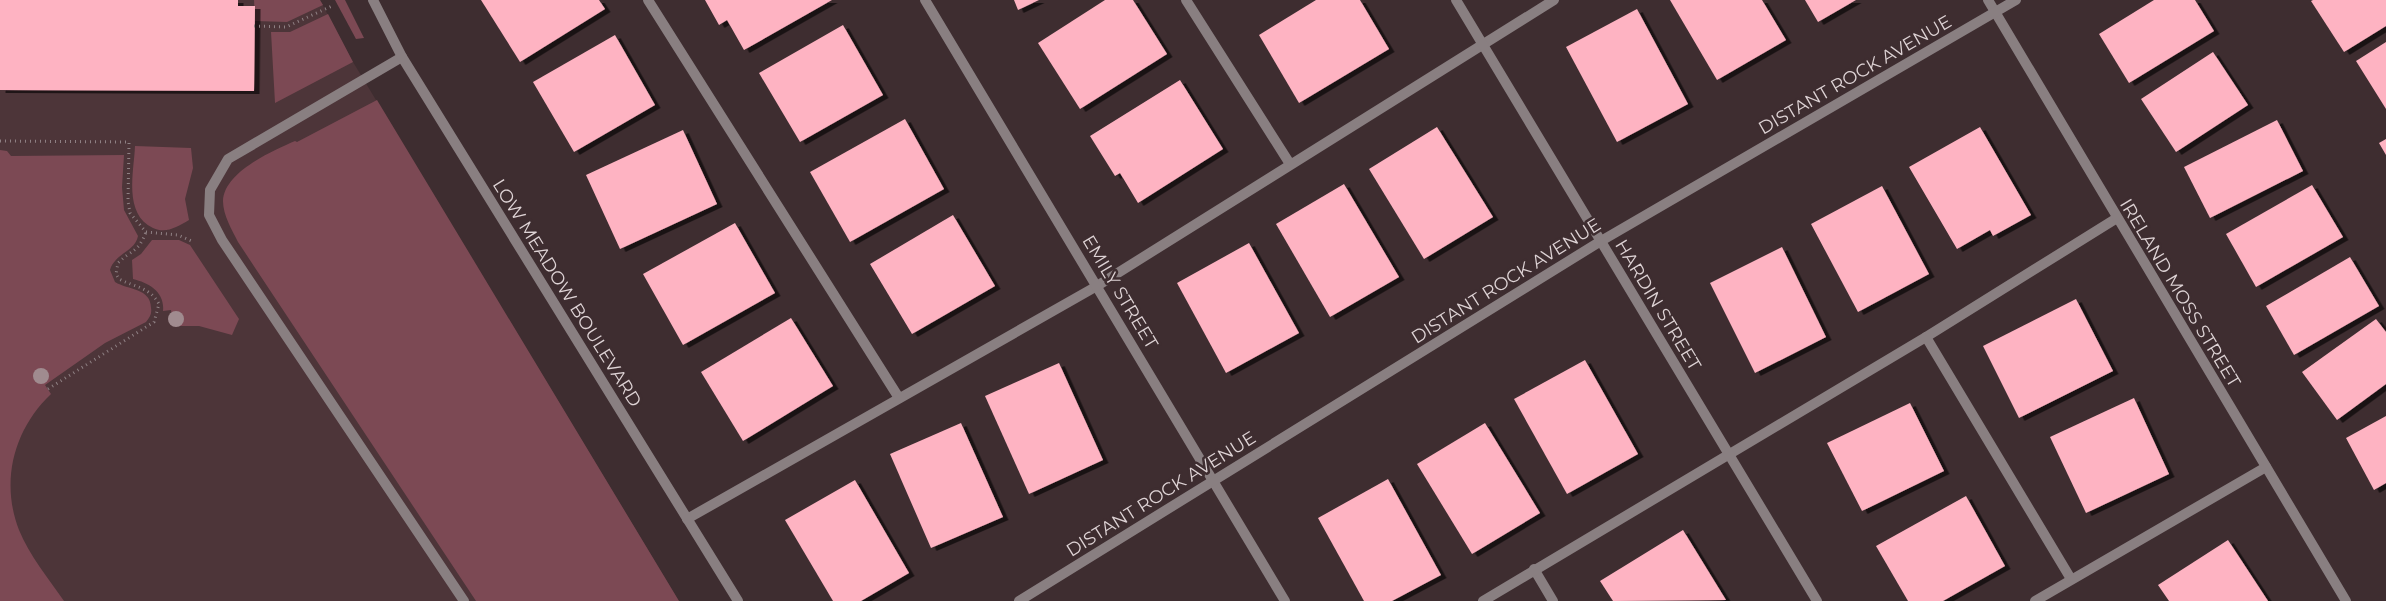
<svg xmlns="http://www.w3.org/2000/svg" width="2386" height="601" font-family="Montserrat,sans-serif">
<style>
.built{fill:#4d3539}
.green{fill:#7c4954}
.building{fill:#feb3c2;filter:url(#shadow)}
.lines{fill:none;stroke-linecap:round;stroke-linejoin:round}
.path{stroke:#8f8184;stroke-width:3;stroke-dasharray:1 4;stroke-linecap:butt}
.service{stroke:#897f81;stroke-width:10}
.minor{stroke:#897f81;stroke-width:10}
.tree{fill:#a08b8f}
.labels{text-anchor:middle;stroke-width:5;stroke-linejoin:round;paint-order:stroke}
.street-label{font-size:18px;fill:#ded3d5;stroke:#3e2d30}
</style>
<defs>
<filter id="shadow"><feDropShadow dx="5.5" dy="3" stdDeviation="0" flood-color="#0009"/></filter>
</defs>
<rect width="100%" height="100%" fill="#3e2d30"/>
<polygon class="built" points="0,0 320,0 353,62 679,601 0,601"/>
<g class="green">
<polygon points="254,0 320,0 323,5 287,22 255,21"/>
<polygon points="335,0 345,0 364,38 356,39"/>
<polygon points="328,14 353,62 275,103 271,32 290,32"/>
<path d="M377,100L679,601H476L238,242C232,230 223,215 223,201C224,172 272,151 295,141L297,142Z"/>
<path d="M135,146L191,148L193,168L185,199L189,220C177,227 166,234 153,228C123,214 134,171 135,146Z"/>
<path d="M0,150L7,151L11,156L124,155L122,187L124,210L138,236C135,252 115,253 110,270L115,282C128,290 151,288 151,308C152,314 150,317 146,322L105,343L45,385L51,394C14,429 0,481 19,530C29,555 49,579 64,601H0Z"/>
<path d="M152,240H179L190,245L239,319L232,335L199,326H173L171,310L163,311C165,292 149,283 133,279L132,260L141,254Z"/>
</g>
<g class="building">
<polygon points="0,0 238,0 238,6 255,6 254,91 0,90"/>
<polygon points="481,0 599,0 605,9 520,62"/>
<polygon points="705,0 832,0 744,50 727,20 719,25"/>
<polygon points="1014,0 1039,0 1018,10"/>
<polygon points="1105,0 1133,0 1167,54 1080,109 1038,43"/>
<polygon points="1316,0 1360,0 1389,49 1299,103 1259,35"/>
<polygon points="1670,0 1762,0 1786,40 1717,80"/>
<polygon points="1805,0 1856,0 1818,22"/>
<polygon points="2154,0 2195,0 2214,31 2129,83 2099,34"/>
<polygon points="2313,0 2386,0 2386,26 2344,52 2311,1"/>
<polygon points="1637,9 1688,104 1617,142 1566,47"/>
<polygon points="843,25 883,95 800,142 759,73"/>
<polygon points="615,35 655,105 574,152 533,82"/>
<polygon points="2386,42 2386,109 2356,61"/>
<polygon points="2213,52 2248,105 2176,152 2141,99"/>
<polygon points="1180,80 1223,149 1138,203 1120,173 1115,176 1090,136"/>
<polygon points="905,119 944,189 850,242 810,172"/>
<polygon points="2277,120 2303,171 2210,218 2184,167"/>
<polygon points="1437,127 1493,217 1424,259 1369,169"/>
<polygon points="1980,127 2031,215 1993,236 1990,230 1957,249 1909,167"/>
<polygon points="683,130 717,204 620,249 586,175"/>
<polygon points="2386,139 2386,155 2379,143"/>
<polygon points="1344,184 1399,277 1330,317 1276,224"/>
<polygon points="2312,185 2343,237 2256,287 2226,234"/>
<polygon points="1882,186 1929,274 1858,312 1811,224"/>
<polygon points="953,215 995,286 912,334 870,264"/>
<polygon points="735,223 775,293 683,345 643,274"/>
<polygon points="1249,243 1299,333 1226,373 1177,283"/>
<polygon points="1782,247 1826,337 1755,373 1710,283"/>
<polygon points="2350,257 2379,306 2294,355 2266,306"/>
<polygon points="2076,299 2113,371 2019,418 1983,346"/>
<polygon points="791,318 833,386 743,441 701,372"/>
<polygon points="2376,319 2386,332 2386,384 2337,420 2302,372"/>
<polygon points="1585,360 1638,454 1567,494 1514,399"/>
<polygon points="1059,363 1103,460 1029,494 985,396"/>
<polygon points="2134,398 2169,474 2086,513 2050,437"/>
<polygon points="1910,403 1944,471 1862,511 1827,443"/>
<polygon points="2386,416 2386,483 2374,490 2346,438"/>
<polygon points="961,423 1003,517 931,548 890,454"/>
<polygon points="1485,423 1540,513 1472,554 1417,464"/>
<polygon points="1388,479 1441,575 1392,601 1364,601 1318,518"/>
<polygon points="855,480 909,573 861,601 833,601 785,520"/>
<polygon points="1966,496 2005,566 1943,601 1908,601 1876,546"/>
<polygon points="1683,530 1726,600 1613,601 1600,581"/>
<polygon points="2228,540 2268,601 2169,601 2158,585"/>
</g>
<g class="lines">
<g class="path">
<polyline points="254,26 286,27 332,6"/>
<polyline points="0,141 129,142 128,201 130,213 146,232 178,235 194,242"/>
<path d="M48,389L154,322L159,304C150,287 134,287 119,279L116,274L118,263C132,249 138,253 146,232"/>
</g>
<g class="service">
<polyline points="648,0 899,398"/>
<polyline points="1186,0 1290,164"/>
<polyline points="402,57 228,159 210,190 209,215 222,240 464,601"/>
<polyline points="1926,337 2071,579"/>
<polyline points="687,519 1097,286 1554,0"/>
<polyline points="1534,569 1553,601"/>
<polyline points="1483,601 1926,337 2117,218"/>
<polyline points="2035,601 2266,467"/>
</g>
<g class="minor">
<polyline points="373,0 402,57 738,601"/>
<polyline points="925,0 1285,601"/>
<polyline points="1456,0 1817,601"/>
<polyline points="1988,0 2346,601"/>
<polyline points="1019,601 1601,241 2016,0"/>
</g>
</g>
<g class="tree">
<circle cx="176" cy="319" r="8"/>
<circle cx="41" cy="376" r="8"/>
</g>
<g class="labels">
<g class="street-label">
<text transform="translate(1855 75) rotate(-30)" y="6">DISTANT ROCK AVENUE</text>
<text transform="translate(1506 281) rotate(-32)" y="6">DISTANT ROCK AVENUE</text>
<text transform="translate(1120 292) rotate(59)" y="6">EMILY STREET</text>
<text transform="translate(567 293) rotate(58)" y="6">LOW MEADOW BOULEVARD</text>
<text transform="translate(2180 293) rotate(59)" y="6">IRELAND MOSS STREET</text>
<text transform="translate(1658 305) rotate(59)" y="6">HARDIN STREET</text>
<text transform="translate(1161 494) rotate(-32)" y="6">DISTANT ROCK AVENUE</text>
</g>
</g>
</svg>
